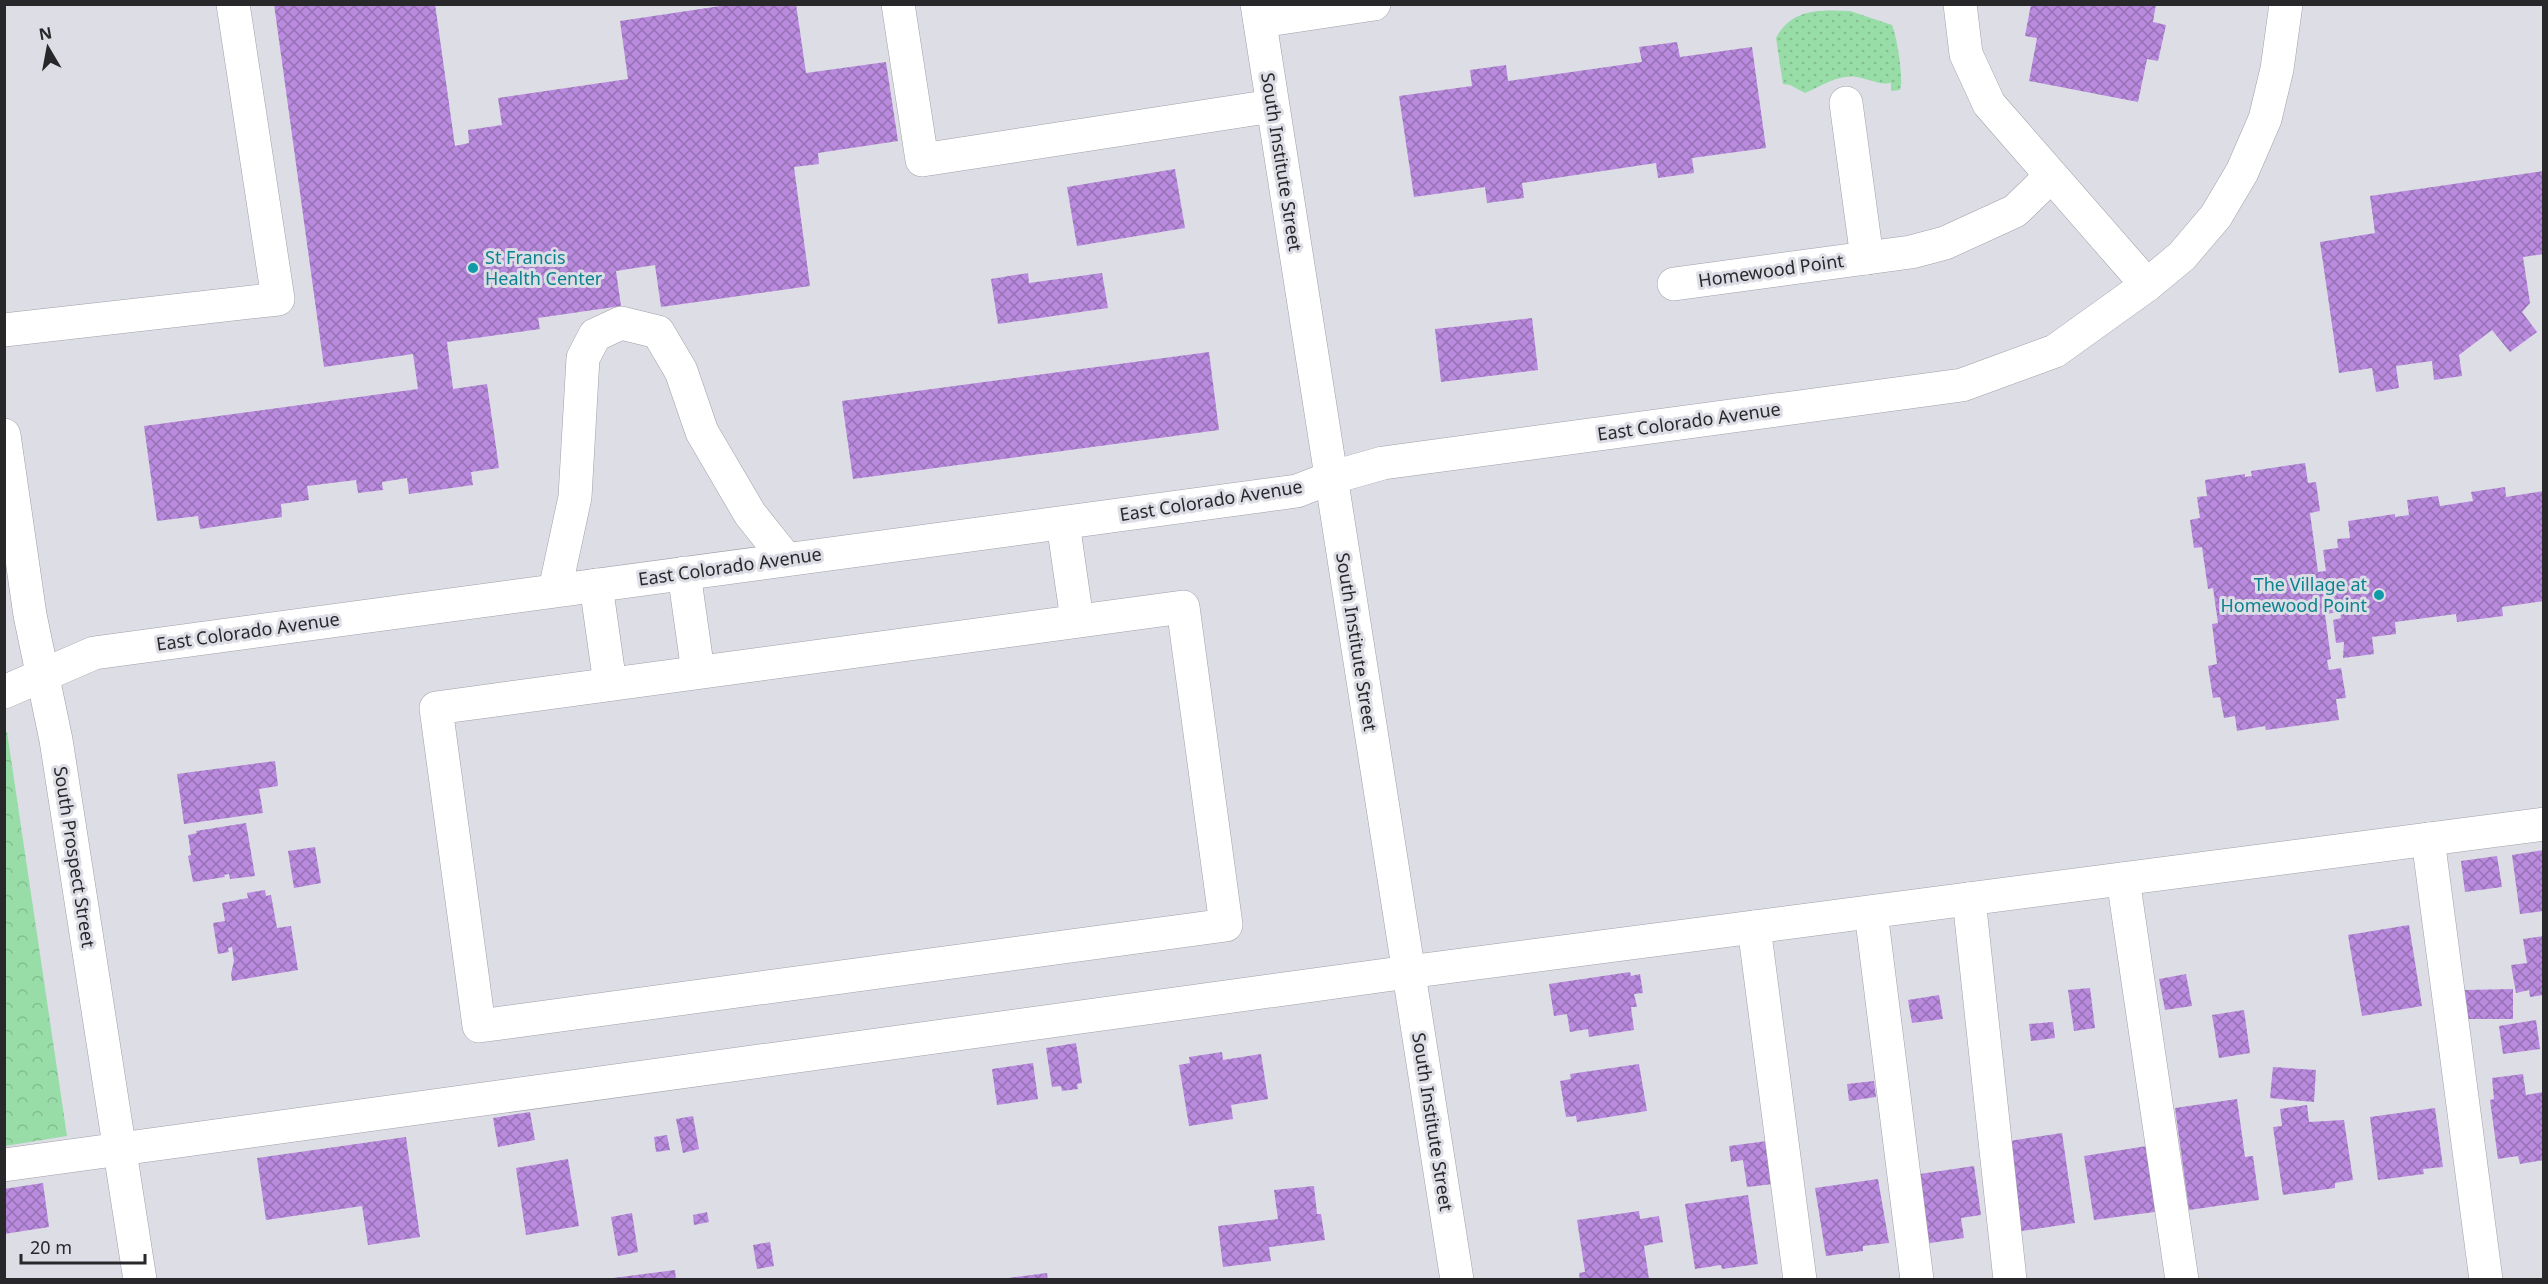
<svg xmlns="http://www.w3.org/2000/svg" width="2548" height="1284" font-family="'Noto Sans',sans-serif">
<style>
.grass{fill:url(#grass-dots)}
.park{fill:url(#park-crowns)}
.building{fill:url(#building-cross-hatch)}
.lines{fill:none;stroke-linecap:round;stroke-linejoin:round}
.minor-casing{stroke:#a09fa8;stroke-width:34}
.minor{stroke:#fff;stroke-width:33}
.culture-dot{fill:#0f9aa8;stroke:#dddde6;stroke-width:2}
.labels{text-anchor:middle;stroke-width:6;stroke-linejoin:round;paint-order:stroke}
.street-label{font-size:18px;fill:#28282b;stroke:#dddde6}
.culture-label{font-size:18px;fill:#0d838f;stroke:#dddde6;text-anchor:start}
</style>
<defs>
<pattern id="grass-dots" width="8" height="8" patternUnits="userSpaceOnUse" patternTransform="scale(1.5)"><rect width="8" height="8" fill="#98dda7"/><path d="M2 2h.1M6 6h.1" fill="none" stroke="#83be90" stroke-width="1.8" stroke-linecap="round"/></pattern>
<pattern id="park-crowns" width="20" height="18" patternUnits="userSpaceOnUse" patternTransform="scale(1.5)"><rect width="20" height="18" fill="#98dda7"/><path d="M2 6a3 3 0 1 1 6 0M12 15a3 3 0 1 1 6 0" fill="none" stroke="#83be90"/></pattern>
<pattern id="building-cross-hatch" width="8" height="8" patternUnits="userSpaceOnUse" patternTransform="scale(1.5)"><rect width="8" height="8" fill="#b98ade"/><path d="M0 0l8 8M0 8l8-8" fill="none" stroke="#9671b4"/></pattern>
</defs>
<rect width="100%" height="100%" fill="#dddde6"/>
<path class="grass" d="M1850,11L1892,25C1897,37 1904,79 1900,90L1891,91V83C1878,85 1869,79 1857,77C1838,74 1822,86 1805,93L1790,85L1783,84L1776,38C1792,8 1820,10 1850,11Z"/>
<polygon class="park" points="7,732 67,1136 5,1146 4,733"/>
<g class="building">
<polygon points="274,4 435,4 455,146 469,143 468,130 502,125 498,98 628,79 620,21 734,4 796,4 806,73 886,62 898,141 818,153 819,164 794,167 810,286 661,307 655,265 616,271 621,306 538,318 540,329 447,342 453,389 487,384 499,468 471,472 473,485 409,494 407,478 382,482 383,490 358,493 356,480 307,486 309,500 281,504 282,517 200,529 198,516 157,521 144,426 418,389 413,354 324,367"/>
<polygon points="2031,4 2156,4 2153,22 2166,25 2158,61 2147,59 2138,102 2029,81 2037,38 2025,36"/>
<polygon points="1677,42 1680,57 1752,47 1766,148 1692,158 1694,173 1658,178 1656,163 1522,183 1524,198 1487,203 1485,187 1414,197 1399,96 1472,86 1470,70 1506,65 1508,81 1642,62 1639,47"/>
<polygon points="1175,169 1185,228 1077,246 1067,187"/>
<polygon points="2544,171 2544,254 2523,257 2530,303 2522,312 2537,332 2510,352 2492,330 2459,355 2462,376 2434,380 2432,361 2396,366 2399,388 2376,392 2372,368 2339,373 2320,242 2375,233 2370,196"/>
<polygon points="1028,273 1029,283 1102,273 1108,308 998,324 991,279"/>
<polygon points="1532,318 1538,370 1441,382 1435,329"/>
<polygon points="1209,352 1219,430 853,479 842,401"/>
<polygon points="2305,463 2308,483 2316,482 2320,511 2310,513 2318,572 2326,571 2323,550 2338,548 2337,539 2350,538 2348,521 2395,514 2395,517 2409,515 2407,500 2438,496 2440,506 2473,501 2471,492 2505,487 2506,497 2544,491 2544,601 2502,607 2503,616 2457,622 2456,614 2395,622 2396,634 2372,637 2374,654 2343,658 2344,642 2336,643 2333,620 2341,618 2340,612 2325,614 2331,659 2327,660 2329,670 2341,668 2346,698 2336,699 2339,720 2266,730 2265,726 2237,731 2235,716 2224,718 2220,697 2213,698 2208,666 2217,664 2212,624 2218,623 2213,588 2208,589 2202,547 2194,548 2190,520 2200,518 2197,497 2207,496 2205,480 2245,474 2245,477 2252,476 2251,471"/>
<polygon points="275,761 278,786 259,789 263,813 184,824 177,774"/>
<polygon points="246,823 255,876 230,879 229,874 224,875 225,877 193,882 188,856 191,855 188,835 197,833 196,831"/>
<polygon points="315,847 321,883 294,888 288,851"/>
<polygon points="2544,850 2544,911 2520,914 2512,855"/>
<polygon points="2497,856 2502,887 2465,892 2461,861"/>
<polygon points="265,890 266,896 271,895 277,928 291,926 298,970 232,981 231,974 234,961 232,947 228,948 229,952 218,954 213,923 225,921 222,903 248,898 247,893"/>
<polygon points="2409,925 2422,1006 2362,1016 2348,935"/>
<polygon points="2544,936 2544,995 2530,997 2529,990 2516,993 2511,965 2527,963 2523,939"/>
<polygon points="1630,972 1631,976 1640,974 1643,993 1634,994 1637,1007 1631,1007 1634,1030 1589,1037 1588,1029 1570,1032 1567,1014 1554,1016 1549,984"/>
<polygon points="2186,974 2192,1006 2165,1010 2159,979"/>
<polygon points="2090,988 2095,1028 2074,1031 2068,990"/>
<polygon points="2513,989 2513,1019 2465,1019 2464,990"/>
<polygon points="1939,995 1943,1019 1912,1023 1908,1000"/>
<polygon points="2244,1010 2250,1053 2219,1058 2212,1015"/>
<polygon points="2536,1020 2540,1049 2503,1054 2499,1026"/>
<polygon points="2053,1022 2055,1038 2031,1041 2029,1024"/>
<polygon points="1076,1043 1082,1083 1077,1084 1078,1089 1062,1091 1061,1086 1052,1087 1046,1048"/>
<polygon points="1222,1052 1223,1060 1261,1054 1268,1099 1231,1105 1233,1119 1189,1126 1179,1065 1190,1063 1189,1057"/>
<polygon points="1033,1063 1038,1099 997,1105 992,1069"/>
<polygon points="1639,1064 1647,1111 1577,1122 1576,1116 1566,1117 1560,1081 1571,1079 1570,1074"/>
<polygon points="2273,1067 2316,1070 2314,1102 2270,1098"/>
<polygon points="2523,1074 2526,1095 2544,1092 2544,1160 2520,1164 2518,1156 2498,1159 2490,1100 2494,1099 2492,1078"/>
<polygon points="1874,1081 1876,1097 1849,1101 1847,1084"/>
<polygon points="2237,1099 2245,1157 2253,1156 2259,1200 2189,1210 2175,1108"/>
<polygon points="2307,1105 2309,1122 2344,1120 2353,1180 2335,1183 2335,1188 2283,1195 2273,1127 2282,1126 2280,1109"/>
<polygon points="2435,1108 2443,1167 2423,1169 2424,1174 2378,1180 2370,1117"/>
<polygon points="530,1112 535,1140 498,1147 493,1118"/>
<polygon points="693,1116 699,1149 683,1153 676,1119"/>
<polygon points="2062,1133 2075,1223 2015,1232 2009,1141"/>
<polygon points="667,1135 670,1150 656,1152 654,1137"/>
<polygon points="406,1137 420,1237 368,1245 362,1206 266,1220 257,1158"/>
<polygon points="1767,1141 1773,1184 1747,1187 1743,1160 1731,1162 1729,1146"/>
<polygon points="2153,1145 2162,1211 2094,1220 2084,1156"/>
<polygon points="568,1159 579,1226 526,1235 516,1168"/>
<polygon points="1974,1166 1981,1215 1961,1218 1964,1238 1917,1245 1913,1175"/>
<polygon points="1878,1179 1889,1243 1863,1246 1863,1251 1826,1256 1815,1188"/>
<polygon points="43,1183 49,1227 4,1234 4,1189"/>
<polygon points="1314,1186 1317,1214 1321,1214 1325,1240 1269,1247 1271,1261 1223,1267 1218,1226 1278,1219 1274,1190"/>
<polygon points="1748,1195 1758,1264 1722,1269 1721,1265 1695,1269 1685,1204"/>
<polygon points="1639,1211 1640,1219 1659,1216 1663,1242 1644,1246 1649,1279 1580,1280 1579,1273 1585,1272 1577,1220"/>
<polygon points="707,1212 709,1222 694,1225 693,1215"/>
<polygon points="632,1213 638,1252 618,1256 611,1217"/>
<polygon points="770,1242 774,1266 757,1269 753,1245"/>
<polygon points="675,1270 676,1280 614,1280 613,1278"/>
<polygon points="1047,1273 1048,1280 1008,1280 1008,1278"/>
</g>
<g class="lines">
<g class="minor-casing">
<g id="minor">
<polyline points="898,4 922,160 1272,106"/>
<polyline points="1257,4 1457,1280"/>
<polyline points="1960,4 1966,54 1989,104 2147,285"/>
<polyline points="1260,21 1374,4"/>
<polyline points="1846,103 1867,258"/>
<polyline points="1674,284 1911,252 1945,243 2015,211 2051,176"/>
<polyline points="4,330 278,299 233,4"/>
<polyline points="4,435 30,615 56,740 140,1280"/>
<polyline points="1063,523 1077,620"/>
<polyline points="684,573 698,672"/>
<polyline points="596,585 610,684"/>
<polyline points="555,590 575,497 583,358 595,335 621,323 658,332 681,371 702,432 750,514 786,559"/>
<polygon points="1183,607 1226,925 479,1026 436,708"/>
<polyline points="4,692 94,653 1297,491 1330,478 1383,463 1962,385 2055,351 2147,285 2182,256 2216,216 2242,172 2265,119 2277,69 2286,4"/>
<polyline points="2428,839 2486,1280"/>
<polyline points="2123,879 2182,1280"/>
<polyline points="1969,899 2010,1280"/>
<polyline points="1871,912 1917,1280"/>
<polyline points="1754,927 1800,1280"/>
<polyline points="4,1165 1408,972 2544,824"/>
</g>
</g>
<use href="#minor" class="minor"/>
</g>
<g class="culture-dot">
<circle cx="473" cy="268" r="6"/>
<circle cx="2379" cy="595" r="6"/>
</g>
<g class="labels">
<g class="street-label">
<text transform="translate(1281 162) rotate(81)" y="6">South Institute Street</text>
<text transform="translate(1771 271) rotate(-8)" y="6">Homewood Point</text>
<text transform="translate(1689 422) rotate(-8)" y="6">East Colorado Avenue</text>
<text transform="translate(1211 501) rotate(-9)" y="6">East Colorado Avenue</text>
<text transform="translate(730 567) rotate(-8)" y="6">East Colorado Avenue</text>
<text transform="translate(248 632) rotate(-8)" y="6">East Colorado Avenue</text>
<text transform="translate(1356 642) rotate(81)" y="6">South Institute Street</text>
<text transform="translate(74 857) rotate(81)" y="6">South Prospect Street</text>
<text transform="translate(1432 1122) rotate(81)" y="6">South Institute Street</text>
</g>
<g class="culture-label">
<text x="485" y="264">St Francis<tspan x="485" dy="21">Health Center</tspan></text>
<text x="2367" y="591" text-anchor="end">The Village at<tspan x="2367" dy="21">Homewood Point</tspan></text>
</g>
</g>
<rect width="2548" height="1284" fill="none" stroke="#28282b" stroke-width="12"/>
<g transform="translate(48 48) rotate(350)" stroke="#dddde6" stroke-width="4.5" paint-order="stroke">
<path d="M0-4.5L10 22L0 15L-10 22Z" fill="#28282b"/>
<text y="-9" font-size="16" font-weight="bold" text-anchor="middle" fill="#28282b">N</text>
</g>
<path d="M21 1254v9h124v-9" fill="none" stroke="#28282b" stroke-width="3"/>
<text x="30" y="1254" font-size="18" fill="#28282b" stroke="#dddde6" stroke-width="4.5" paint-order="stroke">20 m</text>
</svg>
